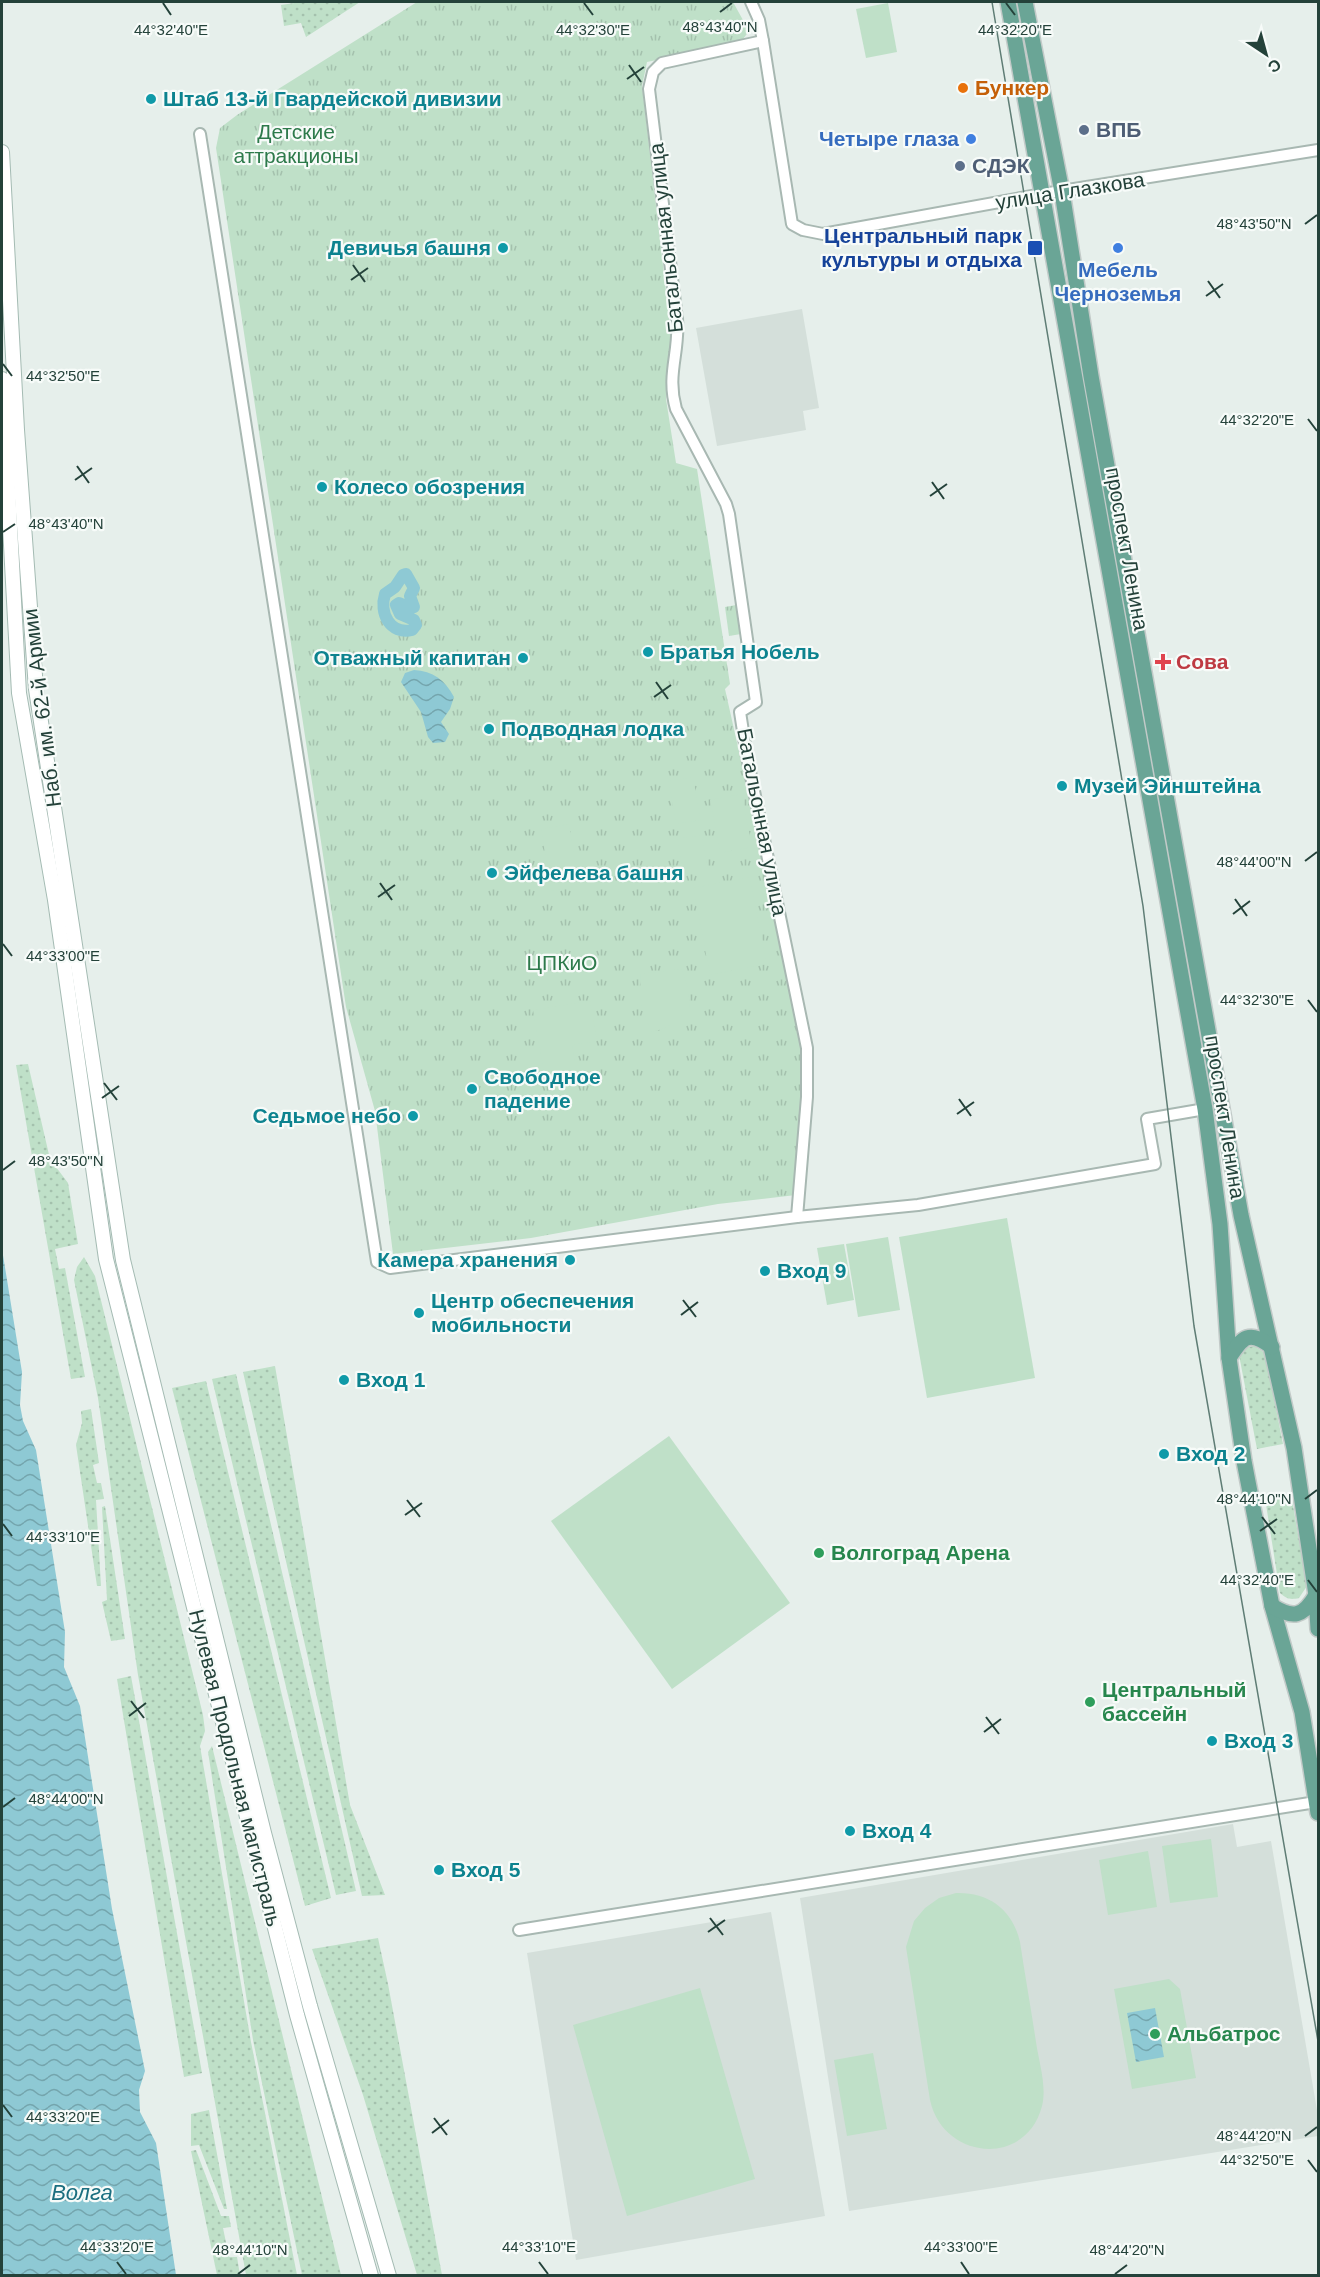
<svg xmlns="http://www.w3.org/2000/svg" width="1320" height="2277" font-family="Helvetica,sans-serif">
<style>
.built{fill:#d4dfda}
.grass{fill:url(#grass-dots)}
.park{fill:url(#park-tufts)}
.pitch{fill:#bfe0c8}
.water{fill:url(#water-waves)}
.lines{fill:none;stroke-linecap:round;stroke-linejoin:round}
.canal{stroke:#8ec9d4;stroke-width:12}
.minor-casing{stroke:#a8b8b2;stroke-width:14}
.secondary-casing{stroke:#a4bbb3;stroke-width:16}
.primary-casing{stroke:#c2cac8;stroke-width:18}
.minor{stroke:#fff;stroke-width:10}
.secondary{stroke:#fff;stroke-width:14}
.primary{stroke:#6aa596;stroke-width:15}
.tram{stroke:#5f7d75;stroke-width:1.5}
.ticks{fill:none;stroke:#24423a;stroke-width:2}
.food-dot{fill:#e8710a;stroke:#f7fbf9;stroke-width:2}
.culture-dot{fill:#0f9aa8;stroke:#f7fbf9;stroke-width:2}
.service-dot{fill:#5c6f8a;stroke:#f7fbf9;stroke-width:2}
.shop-dot{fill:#3f7fe0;stroke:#f7fbf9;stroke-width:2}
.transit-dot{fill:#1a4fb4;stroke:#f7fbf9;stroke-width:2}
.health-dot{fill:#e0444e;stroke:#f7fbf9;stroke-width:2}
.leisure-dot{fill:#2e9e5b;stroke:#f7fbf9;stroke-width:2}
.labels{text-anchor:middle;stroke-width:4.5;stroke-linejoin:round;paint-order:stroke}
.food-label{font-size:21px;font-weight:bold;fill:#c56008;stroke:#f7fbf9;text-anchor:start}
.culture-label{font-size:21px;font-weight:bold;fill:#0d838f;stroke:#f7fbf9;text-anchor:start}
.service-label{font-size:21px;font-weight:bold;fill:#4e5e75;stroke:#f7fbf9;text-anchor:start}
.park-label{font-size:21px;fill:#2d7a4b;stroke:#f7fbf9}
.shop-label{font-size:21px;font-weight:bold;fill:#366cbe;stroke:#f7fbf9;text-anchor:end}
.street-label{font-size:21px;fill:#24423a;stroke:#f7fbf9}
.transit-label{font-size:21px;font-weight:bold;fill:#164399;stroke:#f7fbf9;text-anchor:end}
.health-label{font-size:21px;font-weight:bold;fill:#be3a42;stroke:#f7fbf9;text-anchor:start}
.leisure-label{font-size:21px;font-weight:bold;fill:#27864d;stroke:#f7fbf9;text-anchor:start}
.water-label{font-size:22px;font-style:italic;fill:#1c6f80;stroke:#f7fbf9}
.ticks-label{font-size:15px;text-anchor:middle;fill:#24423a;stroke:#f7fbf9;stroke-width:4.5;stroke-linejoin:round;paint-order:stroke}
</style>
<defs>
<pattern id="grass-dots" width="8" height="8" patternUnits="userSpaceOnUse" patternTransform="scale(1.5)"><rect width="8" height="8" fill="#bfe0c8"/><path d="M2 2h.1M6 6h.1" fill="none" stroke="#a4c1ad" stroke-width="1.8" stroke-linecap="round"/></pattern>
<pattern id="park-tufts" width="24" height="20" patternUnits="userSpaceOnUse" patternTransform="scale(1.5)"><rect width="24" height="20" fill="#bfe0c8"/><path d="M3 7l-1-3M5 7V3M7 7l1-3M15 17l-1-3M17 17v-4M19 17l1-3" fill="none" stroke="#a4c1ad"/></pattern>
<pattern id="water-waves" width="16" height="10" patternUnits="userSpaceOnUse" patternTransform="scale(1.5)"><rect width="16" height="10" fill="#8ec9d4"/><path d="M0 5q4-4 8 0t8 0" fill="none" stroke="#74a5ad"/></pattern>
</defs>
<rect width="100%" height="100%" fill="#e6efeb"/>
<g class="built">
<polygon points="802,309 819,408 803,411 806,430 717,446 696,328"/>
<polygon points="1233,1824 1237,1847 1271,1841 1318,2116 1318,2136 849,2211 800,1898"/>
<polygon points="771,1912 825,2216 576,2260 527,1953"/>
</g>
<g class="grass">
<polygon points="301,2 360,2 306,37 301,23 284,26 281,5"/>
<polygon points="28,1064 50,1159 68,1183 78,1244 55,1249 59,1269 65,1268 85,1377 71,1379 16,1065"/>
<polygon points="84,1257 95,1276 203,1715 205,1731 200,1746 251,2042 297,2275 246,2275 138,1675 98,1398 74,1280 77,1267"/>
<polygon points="1254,1346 1265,1353 1283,1444 1257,1449 1239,1355 1244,1348"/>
<polygon points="275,1366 350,1805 385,1895 362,1896 243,1372"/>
<polygon points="236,1374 356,1891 336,1895 212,1379"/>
<polygon points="206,1381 331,1898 305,1906 172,1388"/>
<polygon points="91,1409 99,1463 93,1465 97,1483 101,1483 104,1499 96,1500 101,1586 97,1586 76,1445 82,1423 81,1411"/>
<path d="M1291,1494L1307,1586L1299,1598C1290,1600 1287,1599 1280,1593L1265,1498Z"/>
<polygon points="105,1506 125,1639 111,1641 102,1602 107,1600 102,1507"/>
<polygon points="131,1676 202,2073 184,2077 117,1679"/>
<polygon points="212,1746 341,2275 302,2275 253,2040 208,1752"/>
<polygon points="378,1938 388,1984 442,2275 417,2275 363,2095 312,1949"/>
<polygon points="209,2110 227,2209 224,2209 199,2145 191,2146 191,2114"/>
<polygon points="196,2150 221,2216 229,2216 231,2227 223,2228 229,2257 237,2257 240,2275 217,2275 191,2151"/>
</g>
<g class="park">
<polygon points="417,2 733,2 749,31 740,43 647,62 642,86 671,334 666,399 676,463 697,469 730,684 725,689 804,1042 796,1195 718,1204 531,1238 393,1254 375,1111 346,1007 216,148 220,128 237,115"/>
<polygon points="736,605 741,634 729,636 725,607"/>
</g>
<g class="pitch">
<polygon points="888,3 897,52 866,58 856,9"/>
<polygon points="693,777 701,820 676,824 668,781"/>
<polygon points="742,794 752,847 720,853 710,800"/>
<polygon points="569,824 580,886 551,891 541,829"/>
<polygon points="702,835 708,868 683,873 677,839"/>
<polygon points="750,877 767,964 710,975 693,888"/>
<path d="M682,969L688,987L690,1007C678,1021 670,1028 651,1032L641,1005L640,974Z"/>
<polygon points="590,1001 597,1041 572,1045 575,1063 579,1074 547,1087 533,1010"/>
<polygon points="1007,1218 1035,1378 927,1398 899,1237"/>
<polygon points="888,1237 900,1310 858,1317 846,1244"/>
<polygon points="844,1244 854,1300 827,1305 817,1248"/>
<polygon points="669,1436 790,1603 672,1689 551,1521"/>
<polygon points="1211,1839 1218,1897 1170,1903 1162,1846"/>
<polygon points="1148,1851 1157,1907 1108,1915 1099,1860"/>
<path d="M956,1893C989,1892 1013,1910 1020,1942C1025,1975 1031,2009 1036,2042C1039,2063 1047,2086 1042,2106C1026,2168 943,2160 930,2100L906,1947L914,1921L925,1908L939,1898Z"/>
<polygon points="1169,1979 1180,1989 1196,2078 1132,2089 1114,1989"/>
<polygon points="700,1988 755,2179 627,2216 573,2025"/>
<polygon points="873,2053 887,2129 847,2136 834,2060"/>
</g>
<g class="water">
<path d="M414,670C433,671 445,680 454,697L450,709L441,722L449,734L445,742L433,743L428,737L421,712L401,682L405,673Z"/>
<polygon points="2,1249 22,1372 20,1405 23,1421 36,1450 65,1632 64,1667 80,1706 112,1909 145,2071 139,2090 140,2112 156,2143 176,2275 2,2275"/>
<polygon points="1155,2008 1164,2057 1136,2062 1127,2013"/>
</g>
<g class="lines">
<path class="canal" d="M406,574L414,588L410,596L414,607L411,608L399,603L396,605L400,614L414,620L416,625L412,630C390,635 379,613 385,594L395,587L403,575Z"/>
<g class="minor-casing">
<g id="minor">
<polyline points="751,2 759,20 763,41 792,224 803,230 823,234 1043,194 1318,150"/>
<path d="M763,41L662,63L653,72L649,89L677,319C680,352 666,374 676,409L726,504L729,514L756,702L740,712L747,757L807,1048V1097L797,1217"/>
<polyline points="200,134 377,1262 390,1268 797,1217 918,1205 1155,1164 1147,1119 1205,1109"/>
<polyline points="519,1930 1316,1802"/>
</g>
</g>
<g class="secondary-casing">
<g id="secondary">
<polyline points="2,152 17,430 36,689 123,1260 264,1833 310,2006 389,2276"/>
<polyline points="2,379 19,693 55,900 106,1259 297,2015 371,2276"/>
</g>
</g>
<g class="primary-casing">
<g id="primary">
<polyline points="1008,2 1205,1109 1220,1224 1229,1358 1244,1461 1272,1606 1302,1712 1318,1813"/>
<polyline points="1025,2 1062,192 1091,376 1241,1215 1294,1448 1316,1595 1318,1629"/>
<path d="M1229,1358C1243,1336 1249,1330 1272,1347"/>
<path d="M1272,1606C1293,1619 1303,1617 1316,1595"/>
</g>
</g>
<use href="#minor" class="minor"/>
<use href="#secondary" class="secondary"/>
<use href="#primary" class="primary"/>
<polyline class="tram" points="992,2 1143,906 1194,1326 1318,2041"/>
</g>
<path class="ticks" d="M163,3L171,15M584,3L593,15M1006,3L1015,15M720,12L732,3M629,65L641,82M627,79L644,67M1305,224L1317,215M353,265L365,282M351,280L368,268M1208,281L1220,298M1206,296L1223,284M3,364L12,376M1308,419L1317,431M77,466L89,483M75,480L92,468M932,482L944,499M930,496L947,484M3,532L15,524M656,682L668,699M654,697L671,685M1305,861L1317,852M380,883L392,900M378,897L395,885M1235,899L1247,916M1233,914L1250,901M3,944L12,956M1308,1000L1317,1012M104,1083L117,1100M102,1098L119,1086M959,1099L971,1116M957,1114L974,1102M3,1170L15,1161M683,1300L696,1317M681,1315L698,1302M1305,1499L1317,1490M407,1500L420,1517M405,1515L422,1503M1262,1517L1275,1534M3,1524L12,1536M1260,1531L1277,1519M1308,1580L1317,1592M131,1701L144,1718M129,1716L146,1703M986,1717L999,1734M984,1732L1001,1719M3,1807L15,1798M710,1918L723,1935M708,1932L725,1920M3,2105L12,2117M434,2118L447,2135M432,2133L449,2120M1305,2136L1317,2127M1308,2160L1317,2172M117,2262L126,2274M539,2262L548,2274M961,2262L969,2274M238,2274L250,2265M1115,2274L1127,2265"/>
<circle class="food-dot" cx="963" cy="88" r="6"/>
<g class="culture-dot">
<circle cx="151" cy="99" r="6"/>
<circle cx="503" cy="248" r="6"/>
<circle cx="322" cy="487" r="6"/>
<circle cx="648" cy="652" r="6"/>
<circle cx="523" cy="658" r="6"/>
<circle cx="489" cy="729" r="6"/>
<circle cx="1062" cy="786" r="6"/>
<circle cx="492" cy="873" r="6"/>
<circle cx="472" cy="1089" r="6"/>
<circle cx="413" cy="1116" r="6"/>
<circle cx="570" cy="1260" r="6"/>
<circle cx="765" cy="1271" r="6"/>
<circle cx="419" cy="1313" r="6"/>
<circle cx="344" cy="1380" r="6"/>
<circle cx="1164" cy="1454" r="6"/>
<circle cx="1212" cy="1741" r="6"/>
<circle cx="850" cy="1831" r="6"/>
<circle cx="439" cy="1870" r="6"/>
</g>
<g class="service-dot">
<circle cx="1084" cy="130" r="6"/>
<circle cx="960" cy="166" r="6"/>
</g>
<g class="shop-dot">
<circle cx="971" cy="139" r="6"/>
<circle cx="1118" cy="248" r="6"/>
</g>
<rect class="transit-dot" x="1027" y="240" width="16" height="16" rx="3"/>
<path class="health-dot" d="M1160 653h6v6h6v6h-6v6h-6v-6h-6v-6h6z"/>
<g class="leisure-dot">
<circle cx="819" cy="1553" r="6"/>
<circle cx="1090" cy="1702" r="6"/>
<circle cx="1155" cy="2034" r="6"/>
</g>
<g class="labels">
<g class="food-label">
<text x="975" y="95">Бункер</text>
</g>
<g class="culture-label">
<text x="163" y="106">Штаб 13-й Гвардейской дивизии</text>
<text x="491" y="255" text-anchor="end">Девичья башня</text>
<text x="334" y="494">Колесо обозрения</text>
<text x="660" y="659">Братья Нобель</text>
<text x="511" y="665" text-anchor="end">Отважный капитан</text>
<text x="501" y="736">Подводная лодка</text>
<text x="1074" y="793">Музей Эйнштейна</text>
<text x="504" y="880">Эйфелева башня</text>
<text x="484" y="1084">Свободное<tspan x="484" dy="24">падение</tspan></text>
<text x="401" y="1123" text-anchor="end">Седьмое небо</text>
<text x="558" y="1267" text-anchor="end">Камера хранения</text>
<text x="777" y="1278">Вход 9</text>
<text x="431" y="1308">Центр обеспечения<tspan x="431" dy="24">мобильности</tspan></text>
<text x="356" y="1387">Вход 1</text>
<text x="1176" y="1461">Вход 2</text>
<text x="1224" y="1748">Вход 3</text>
<text x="862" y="1838">Вход 4</text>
<text x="451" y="1877">Вход 5</text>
</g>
<g class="service-label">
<text x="1096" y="137">ВПБ</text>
<text x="972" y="173">СДЭК</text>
</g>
<g class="park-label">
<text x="296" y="139">Детские<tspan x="296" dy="24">аттракционы</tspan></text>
<text x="562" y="970">ЦПКиО</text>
</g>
<g class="shop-label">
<text x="959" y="146">Четыре глаза</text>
<text x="1118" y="277" text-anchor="middle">Мебель<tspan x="1118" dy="24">Черноземья</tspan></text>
</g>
<g class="street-label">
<text transform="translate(1070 191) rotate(-9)" y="7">улица Глазкова</text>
<text transform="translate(666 238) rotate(-96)" y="7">Батальонная улица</text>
<text transform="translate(1127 549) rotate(80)" y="7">проспект Ленина</text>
<text transform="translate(42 708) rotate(-97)" y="7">Наб. им. 62-й Армии</text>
<text transform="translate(762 822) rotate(79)" y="7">Батальонная улица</text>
<text transform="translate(1225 1117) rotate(81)" y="7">проспект Ленина</text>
<text transform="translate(235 1768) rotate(76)" y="7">Нулевая Продольная магистраль</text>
</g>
<g class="transit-label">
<text x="1022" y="243">Центральный парк<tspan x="1022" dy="24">культуры и отдыха</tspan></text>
</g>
<g class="health-label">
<text x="1176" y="669">Сова</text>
</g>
<g class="leisure-label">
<text x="831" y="1560">Волгоград Арена</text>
<text x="1102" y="1697">Центральный<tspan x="1102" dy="24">бассейн</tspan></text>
<text x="1167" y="2041">Альбатрос</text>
</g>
<g class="water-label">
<text x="82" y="2200">Волга</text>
</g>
</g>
<g class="ticks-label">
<text x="720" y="32">48°43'40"N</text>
<text x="171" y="35">44°32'40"E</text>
<text x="593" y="35">44°32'30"E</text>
<text x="1015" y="35">44°32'20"E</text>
<text x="1254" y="229">48°43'50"N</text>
<text x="63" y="381">44°32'50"E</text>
<text x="1257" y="425">44°32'20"E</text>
<text x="66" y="529">48°43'40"N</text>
<text x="1254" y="867">48°44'00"N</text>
<text x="63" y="961">44°33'00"E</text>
<text x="1257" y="1005">44°32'30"E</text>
<text x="66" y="1166">48°43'50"N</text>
<text x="1254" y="1504">48°44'10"N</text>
<text x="63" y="1542">44°33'10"E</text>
<text x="1257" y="1585">44°32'40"E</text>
<text x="66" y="1804">48°44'00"N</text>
<text x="63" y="2122">44°33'20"E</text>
<text x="1254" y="2141">48°44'20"N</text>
<text x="1257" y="2165">44°32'50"E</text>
<text x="117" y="2252">44°33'20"E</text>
<text x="539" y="2252">44°33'10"E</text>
<text x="961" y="2252">44°33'00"E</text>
<text x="250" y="2255">48°44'10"N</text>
<text x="1127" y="2255">48°44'20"N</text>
</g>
<rect width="1320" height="2277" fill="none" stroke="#24423a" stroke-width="6"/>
<g transform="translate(1266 54) rotate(144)" stroke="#f7fbf9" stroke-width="4.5" paint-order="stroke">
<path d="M0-4.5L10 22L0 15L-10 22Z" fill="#24423a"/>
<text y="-9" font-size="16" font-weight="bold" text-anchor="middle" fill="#24423a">С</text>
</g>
</svg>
